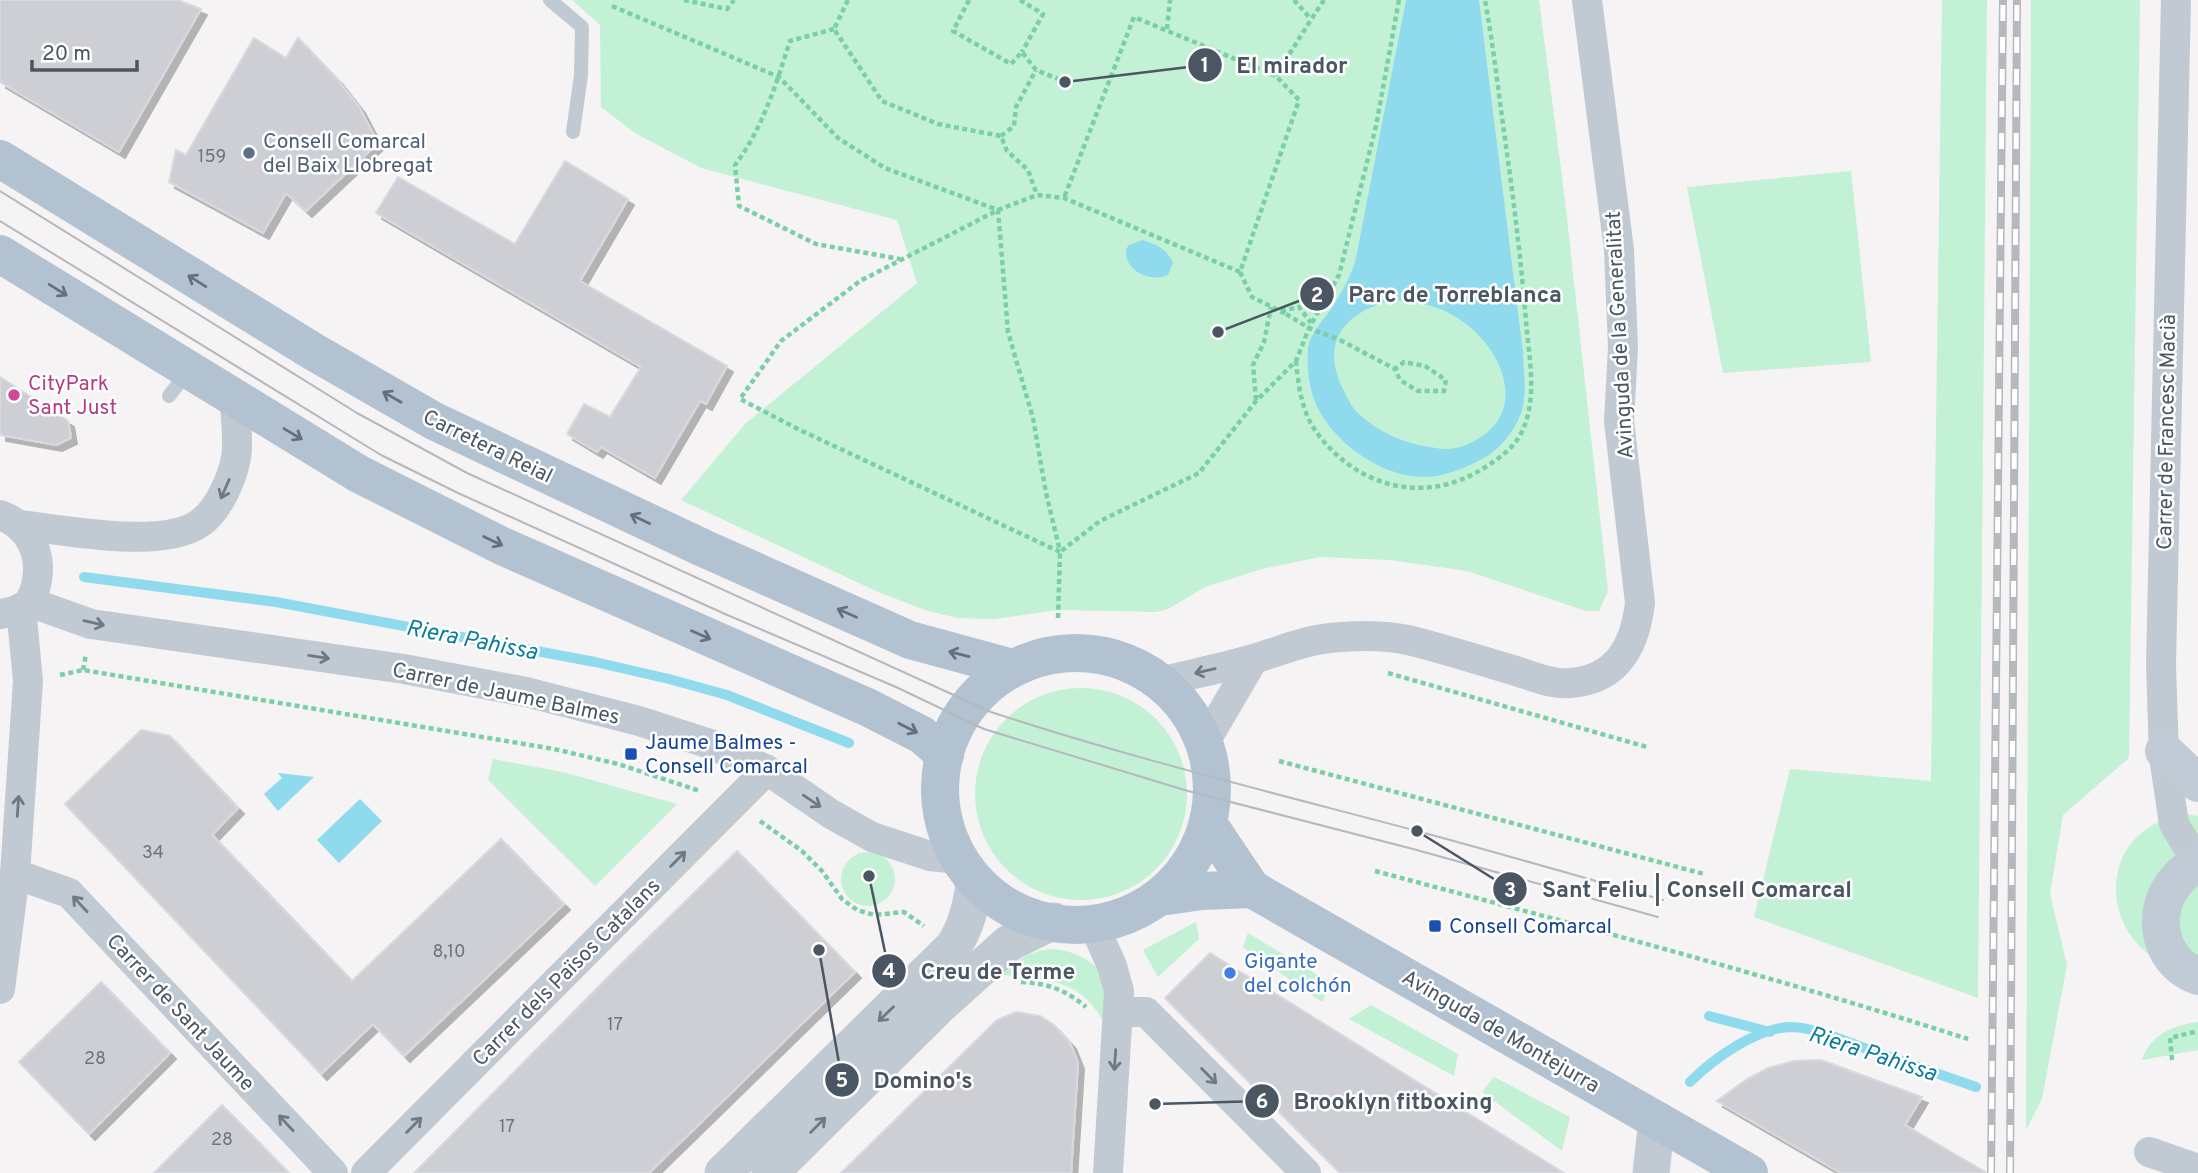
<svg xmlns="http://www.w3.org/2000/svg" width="2198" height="1173" font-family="Overpass,sans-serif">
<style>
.green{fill:#c3f1d5}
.water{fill:#90daee;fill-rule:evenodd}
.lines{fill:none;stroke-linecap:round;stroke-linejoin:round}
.stream{stroke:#90daee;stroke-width:10}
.building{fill:#cdcfd5;stroke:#d7d9de;stroke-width:2;filter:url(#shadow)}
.path{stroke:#7ad0a6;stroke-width:4.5;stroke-dasharray:5 3.5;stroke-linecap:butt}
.service{stroke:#c1cad2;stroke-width:14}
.minor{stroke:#c1cad2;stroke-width:30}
.tertiary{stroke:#c1cad2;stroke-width:37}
.secondary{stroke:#c1cbd6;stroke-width:38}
.primary{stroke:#b3c2d1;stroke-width:38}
.tram{stroke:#b5b8bd;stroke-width:2}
.rail-casing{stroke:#b5b8bd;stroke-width:8}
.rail{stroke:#fff;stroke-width:5;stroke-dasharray:16;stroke-linecap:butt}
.path-bridge{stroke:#7ad0a6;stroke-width:4.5;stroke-dasharray:5 3.5;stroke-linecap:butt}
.oneway{stroke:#64717d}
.oneway2{stroke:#6e7983}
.service-dot{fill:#5c6f8a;stroke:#fff;stroke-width:2.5}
.hotel-dot{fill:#d1479c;stroke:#fff;stroke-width:2.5}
.transit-dot{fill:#1a4fb4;stroke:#fff;stroke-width:2.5}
.shop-dot{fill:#3f7fe0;stroke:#fff;stroke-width:2.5}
.labels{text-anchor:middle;stroke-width:5;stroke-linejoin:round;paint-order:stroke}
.number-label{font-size:18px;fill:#6b747e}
.service-label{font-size:21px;fill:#4e5e75;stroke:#fff;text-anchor:start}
.street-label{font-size:21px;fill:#4a5661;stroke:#fff}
.hotel-label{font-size:21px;fill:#b23c85;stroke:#fff;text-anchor:start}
.transit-label{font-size:21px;fill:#164399;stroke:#fff;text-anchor:start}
.shop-label{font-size:21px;fill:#366cbe;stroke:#fff;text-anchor:start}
.water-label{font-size:23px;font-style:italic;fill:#0c7c9b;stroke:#fff}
.leader{fill:none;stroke:#4a5661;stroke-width:2.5}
.callout-dot{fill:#4a5661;stroke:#fff;stroke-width:2.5}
.mark-label{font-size:21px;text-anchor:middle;font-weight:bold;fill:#fff}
.callout-label{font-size:23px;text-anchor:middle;font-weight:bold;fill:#4a5661;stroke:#fff;stroke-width:5;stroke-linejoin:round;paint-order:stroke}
</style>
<defs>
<filter id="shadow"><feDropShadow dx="6" dy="6" stdDeviation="0" flood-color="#0004"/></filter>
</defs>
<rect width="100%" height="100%" fill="#f5f3f3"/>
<g class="green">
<polygon points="572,0 1539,0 1565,200 1608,591 1599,611 1586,611 1467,571 1389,560 1320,557 1262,569 1205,587 1168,609 1156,612 1058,610 994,619 957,618 925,610 878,592 681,500 746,423 917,283 897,220 701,168 635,133 601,107 600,25"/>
<polygon points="1942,0 1987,0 1978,998 1754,917 1790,769 1931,781"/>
<polygon points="2031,0 2140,0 2129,758 2063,815 2050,894 2067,965 2042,1099 2026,1130"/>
<polygon points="1851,171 1871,362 1723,373 1687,187"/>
<circle cx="1081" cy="794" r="106"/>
<polygon points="493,759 563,772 677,804 595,886 488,780"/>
<path d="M2183,814L2198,816V967C2186,965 2166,965 2156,959C2109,931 2100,860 2148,828C2158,821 2172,818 2183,814Z"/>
<circle cx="868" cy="879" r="27"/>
<polygon points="1196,922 1199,939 1158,977 1143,950"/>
<polygon points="1248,933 1331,983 1322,1002 1243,947"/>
<path d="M1054,949C1074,951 1101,962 1106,985C1108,995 1106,1008 1106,1019H1102C1078,977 1044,980 1003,975L1002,973C1018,958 1032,950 1054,949Z"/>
<polygon points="1371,1005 1458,1054 1454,1076 1349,1019"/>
<path d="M2198,1022V1050L2142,1060C2150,1035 2173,1025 2198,1022Z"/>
<polygon points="1494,1077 1570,1117 1562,1151 1482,1092"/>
</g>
<g class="water">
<path d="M1406,0H1479L1523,352C1523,368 1527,389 1523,405C1519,427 1501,449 1482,459C1465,468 1442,478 1422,477C1376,476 1321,434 1311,389C1308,378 1307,363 1308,352C1308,334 1324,320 1333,306C1342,292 1349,278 1355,263ZM1395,300C1413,301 1430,304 1447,312C1501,338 1537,416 1466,445C1451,451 1439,449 1424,446C1399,441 1377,431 1359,414C1352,408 1348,399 1344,391C1318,342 1346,310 1395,300Z"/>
<path d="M1143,240C1157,245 1167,249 1173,263L1168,275C1150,283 1124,271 1126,249L1129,245Z"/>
<polygon points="278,773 314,777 278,811 264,794 282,778"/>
<polygon points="360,799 382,821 339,863 317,840"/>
</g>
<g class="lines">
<g class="stream">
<polyline points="84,577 276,602 595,662 669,679 727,695 849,743"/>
<polyline points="1709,1016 1770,1032"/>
<path d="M1690,1082C1713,1059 1757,1027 1792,1027C1816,1028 1842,1040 1864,1048C1901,1061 1938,1074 1976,1087"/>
</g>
</g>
<g class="building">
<polygon points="0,0 178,0 201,9 119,152 0,82"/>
<polygon points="254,38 286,58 298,38 337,79 359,107 378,143 306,211 286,193 263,233 169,182 176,150 186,155"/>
<polygon points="565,161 628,199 580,281 727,366 706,404 700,401 655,478 601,447 597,452 567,434 584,404 610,417 641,367 376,213 398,177 515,244"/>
<polygon points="0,377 68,421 71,438 56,445 0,435"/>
<polygon points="141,730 170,736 238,808 212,835 352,981 501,839 564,904 404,1056 373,1024 321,1074 65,804"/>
<polygon points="737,851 855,972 649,1173 414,1173 616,969"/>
<polygon points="1210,953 1564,1173 1340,1173 1165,998"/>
<polygon points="101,982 170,1053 89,1134 19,1062"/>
<polygon points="1016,1012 1040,1016 1054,1025 1070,1043 1078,1063 1071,1173 841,1173 997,1020"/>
<polygon points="1821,1060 1922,1097 1905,1125 1987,1173 1841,1173 1717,1101 1747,1079 1768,1068 1794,1061"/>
<polygon points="222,1105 289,1173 154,1173"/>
</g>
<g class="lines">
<g class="path">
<polyline points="684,0 727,9 734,0"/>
<polyline points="848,0 834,29 882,101 938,124 1001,136 1007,151 1028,170 1037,195"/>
<polyline points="969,0 953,31 1011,64 1022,52 1036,70 1065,82"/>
<polyline points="1020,0 1043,14 1022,52"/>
<polyline points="1294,0 1310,18"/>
<polyline points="612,6 779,77 838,138 885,168 998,210 1008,332 1033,418 1046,493 1060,551"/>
<path d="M834,29L790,41C776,84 763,128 735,165L739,206L816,244L900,259"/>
<polyline points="1167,29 1170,0"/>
<path d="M1276,76C1292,50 1307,25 1324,0"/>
<polyline points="1001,136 1014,126 1016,107 1036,70"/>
<polyline points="1240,272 1252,297 1286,314"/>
<polyline points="1281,311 1299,307 1311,323"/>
<polyline points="1340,340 1395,369 1400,380 1418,391 1444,391 1446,380 1425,366 1404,362 1395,369"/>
<path d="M1296,361C1298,382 1301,408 1313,427C1352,486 1423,507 1484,468C1501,457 1516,447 1524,427C1537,396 1529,355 1526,322C1521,258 1513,195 1504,132C1498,88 1493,44 1485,0"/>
<polyline points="1256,400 1253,365 1264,342 1271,307"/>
<polyline points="1060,552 800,430 740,399 781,341 860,281 998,210 1037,195 1064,198 1240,272 1299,100 1276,76 1134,17 1064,198"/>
<polyline points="1058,618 1060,552 1100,521 1199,473 1256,401 1296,361 1309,328 1339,275 1376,126 1399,0"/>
<polyline points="83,670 86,654"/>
<polyline points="1388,673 1647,747"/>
<polyline points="60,675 83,670 554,749 618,764 700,791"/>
<polyline points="1279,761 1704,874"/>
<polyline points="760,821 802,851 822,871 842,899 857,910 874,915 904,912 924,926"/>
<path d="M1375,871C1574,924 1772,976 1968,1039"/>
<path d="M1021,982C1047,983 1066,990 1086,1007"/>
<polyline points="2172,1060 2170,1038 2198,1031"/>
</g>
<g class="service">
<polyline points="550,0 582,27 581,75 573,132"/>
<polyline points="169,396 188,371"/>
</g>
<g class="minor">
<polyline points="2176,0 2161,664 2164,756 2174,824 2186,844 2198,854"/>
<path d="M0,515C28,525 42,552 37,580C36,588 32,600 26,605C19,610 8,613 0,614"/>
<path d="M19,525C64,530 163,550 200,523C218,511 232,479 236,458C239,440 235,417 235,398"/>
<polyline points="29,602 91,624 404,669 526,692 639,721 710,744 767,770 831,814 872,837 930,856 958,859"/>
<path d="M1156,683C1187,675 1219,669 1250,660C1281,651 1309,638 1342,637C1367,635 1393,636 1416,642C1451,651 1485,662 1519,672C1535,677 1554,685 1571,683C1618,679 1635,645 1640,603L1619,421L1623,347L1619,250L1587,0"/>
<polyline points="1205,742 1253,660"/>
<polyline points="15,874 69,893 333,1173"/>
<polyline points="1093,923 1112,966 1119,991 1108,1173"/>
<polyline points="0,989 15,874 28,681 21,608"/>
<polyline points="1118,1012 1146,1012 1306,1173"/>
<polyline points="2149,1152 2198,1169"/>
<polyline points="366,1173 767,770"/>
</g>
<g class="tertiary">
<path d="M723,1173L953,947C967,926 971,905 975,880"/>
<polyline points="770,1173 938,1007 1009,943 1054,921"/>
<polyline points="1651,1173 1657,1120"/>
</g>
<g class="secondary">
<polyline points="2164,751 2198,783"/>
<path d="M2198,864C2150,886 2147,957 2198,976"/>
</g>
<g class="primary">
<polyline points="0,159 314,352 434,421 703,548 910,640 1009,667"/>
<polyline points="0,254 359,474 502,546 867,707 922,735 945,755"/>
<circle cx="1076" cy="789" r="136"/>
<polyline points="1209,825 1252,889 1749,1173"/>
<polyline points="1160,897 1202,891 1252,889"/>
</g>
<g class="tram">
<path d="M0,191L357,413L467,473L991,712C1131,758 1274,793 1417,831C1499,853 1581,877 1663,900"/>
<polyline points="0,221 381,455 458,493 725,614 896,687 984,729 1188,791 1413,849 1658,917"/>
</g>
<g class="rail-casing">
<g id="rail">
<polyline points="1991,1173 2003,0"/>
<polyline points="2010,1173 2017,0"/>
</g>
</g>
<use href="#rail" class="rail"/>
<polyline class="path-bridge" points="1286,314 1309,328 1340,340"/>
</g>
<defs><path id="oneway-shaft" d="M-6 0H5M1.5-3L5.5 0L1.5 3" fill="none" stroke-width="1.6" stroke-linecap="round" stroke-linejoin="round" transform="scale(1.75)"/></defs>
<g class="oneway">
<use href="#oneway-shaft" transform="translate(197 281) rotate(-148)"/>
<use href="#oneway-shaft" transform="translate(58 290) rotate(32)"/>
<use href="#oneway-shaft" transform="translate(392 397) rotate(-150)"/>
<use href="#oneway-shaft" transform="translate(293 434) rotate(31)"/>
<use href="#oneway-shaft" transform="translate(640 519) rotate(-155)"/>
<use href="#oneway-shaft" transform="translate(493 541) rotate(26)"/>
<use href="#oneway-shaft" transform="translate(847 613) rotate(-156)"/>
<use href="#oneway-shaft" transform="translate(701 635) rotate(24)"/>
<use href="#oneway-shaft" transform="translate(959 654) rotate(-166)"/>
<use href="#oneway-shaft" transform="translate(908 728) rotate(27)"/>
</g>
<g class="oneway2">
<use href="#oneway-shaft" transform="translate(225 489) rotate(114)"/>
<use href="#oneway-shaft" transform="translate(94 623) rotate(13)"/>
<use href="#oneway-shaft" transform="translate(319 657) rotate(9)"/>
<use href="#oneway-shaft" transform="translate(1205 671) rotate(167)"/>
<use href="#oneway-shaft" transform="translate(812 801) rotate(34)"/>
<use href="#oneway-shaft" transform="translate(18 806) rotate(-86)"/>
<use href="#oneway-shaft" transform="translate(678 859) rotate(-45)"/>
<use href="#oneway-shaft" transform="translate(80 904) rotate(-133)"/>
<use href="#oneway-shaft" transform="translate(886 1014) rotate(136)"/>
<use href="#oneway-shaft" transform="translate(1115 1060) rotate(94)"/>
<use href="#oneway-shaft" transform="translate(1209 1076) rotate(45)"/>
<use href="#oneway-shaft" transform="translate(286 1123) rotate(-133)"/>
<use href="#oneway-shaft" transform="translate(414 1125) rotate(-45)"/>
<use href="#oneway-shaft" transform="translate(818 1125) rotate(-45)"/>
</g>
<circle class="service-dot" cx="249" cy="153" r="7"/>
<circle class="hotel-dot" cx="14" cy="395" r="7"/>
<g class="transit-dot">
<rect x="624" y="747" width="14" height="14" rx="3.5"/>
<rect x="1428" y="919" width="14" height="14" rx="3.5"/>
</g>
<circle class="shop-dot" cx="1230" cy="973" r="7"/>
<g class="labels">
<g class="number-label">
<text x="212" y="162">159</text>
<text x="153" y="858">34</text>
<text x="449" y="957">8,10</text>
<text x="615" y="1030">17</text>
<text x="95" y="1064">28</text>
<text x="507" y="1132">17</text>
<text x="222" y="1145">28</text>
</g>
<g class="service-label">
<text x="263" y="148">Consell Comarcal<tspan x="263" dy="24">del Baix Llobregat</tspan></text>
</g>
<g class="street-label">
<text transform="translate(1619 335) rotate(-93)" y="7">Avinguda de la Generalitat</text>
<text transform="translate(2166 432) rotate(-89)" y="7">Carrer de Francesc Macià</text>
<text transform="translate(488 446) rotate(26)" y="7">Carretera Reial</text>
<text transform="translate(506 693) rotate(12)" y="7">Carrer de Jaume Balmes</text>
<text transform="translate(566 972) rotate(-45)" y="7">Carrer dels Països Catalans</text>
<text transform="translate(181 1012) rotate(47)" y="7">Carrer de Sant Jaume</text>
<text transform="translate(1501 1031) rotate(30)" y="7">Avinguda de Montejurra</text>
</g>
<g class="hotel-label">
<text x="28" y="390">CityPark<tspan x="28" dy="24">Sant Just</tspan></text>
</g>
<g class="transit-label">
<text x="645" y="749">Jaume Balmes -<tspan x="645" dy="24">Consell Comarcal</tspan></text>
<text x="1449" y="933">Consell Comarcal</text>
</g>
<g class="shop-label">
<text x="1244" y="968">Gigante<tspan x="1244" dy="24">del colchón</tspan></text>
</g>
<g class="water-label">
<text transform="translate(472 639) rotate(11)" y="8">Riera Pahissa</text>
<text transform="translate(1873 1053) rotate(18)" y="8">Riera Pahissa</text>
</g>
</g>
<path class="leader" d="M1065 82L1205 65M1218 332L1317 294M1417 831L1510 889M869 876L889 971M819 950L842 1080M1155 1104L1262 1101"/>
<g class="callout-dot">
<circle cx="1065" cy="82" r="7"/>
<circle cx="1218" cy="332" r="7"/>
<circle cx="1417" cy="831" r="7"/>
<circle cx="869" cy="876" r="7"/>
<circle cx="819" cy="950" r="7"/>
<circle cx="1155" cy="1104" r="7"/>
<circle cx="1205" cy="65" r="18"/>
<circle cx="1317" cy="294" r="18"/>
<circle cx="1510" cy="889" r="18"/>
<circle cx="889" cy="971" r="18"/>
<circle cx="842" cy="1080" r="18"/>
<circle cx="1262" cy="1101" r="18"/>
</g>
<g class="mark-label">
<text x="1205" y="72">1</text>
<text x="1317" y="302">2</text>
<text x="1510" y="897">3</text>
<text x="889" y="978">4</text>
<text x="842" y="1087">5</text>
<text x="1262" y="1108">6</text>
</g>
<g class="callout-label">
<text x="1292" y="73">El mirador</text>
<text x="1455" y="302">Parc de Torreblanca</text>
<text x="1697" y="897">Sant Feliu | Consell Comarcal</text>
<text x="998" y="979">Creu de Terme</text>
<text x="923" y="1088">Domino's</text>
<text x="1393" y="1109">Brooklyn fitboxing</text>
</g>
<path d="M32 60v10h105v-10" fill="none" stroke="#4a5661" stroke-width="3.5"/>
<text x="42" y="60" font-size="21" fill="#4a5661" stroke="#ffffff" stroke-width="5" paint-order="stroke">20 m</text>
</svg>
